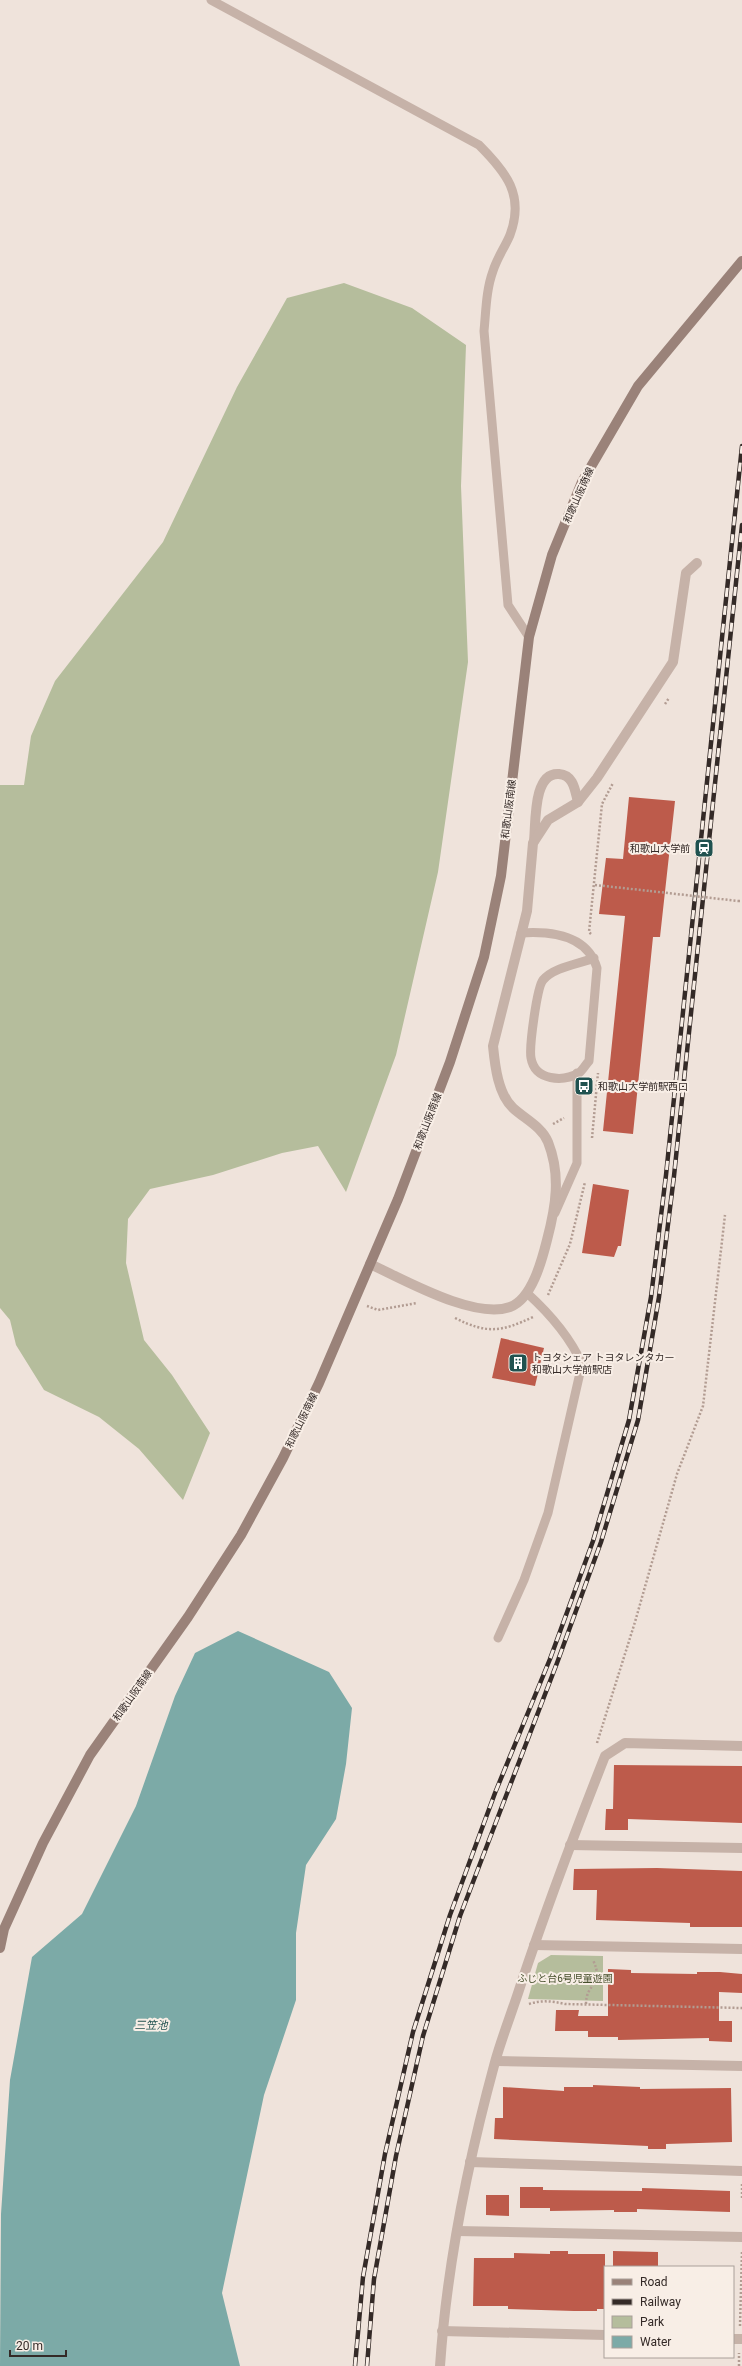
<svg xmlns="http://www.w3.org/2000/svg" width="742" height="2366" font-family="Roboto,'Noto Sans JP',sans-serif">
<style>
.green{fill:#b5bd9c}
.water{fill:#7caaa7}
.building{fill:#bd5b4b}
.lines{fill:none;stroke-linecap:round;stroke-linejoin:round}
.path{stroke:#b29c92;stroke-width:2.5;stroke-dasharray:2 2;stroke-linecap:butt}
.lane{stroke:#c6b2a8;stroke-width:9}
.street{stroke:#c6b2a8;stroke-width:10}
.secondary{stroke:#9a8279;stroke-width:10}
.rail-casing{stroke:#342a27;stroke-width:4.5}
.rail{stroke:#f8eee6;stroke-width:3;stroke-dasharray:9;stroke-linecap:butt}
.path-bridge{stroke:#b29c92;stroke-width:2.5;stroke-dasharray:2 2;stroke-linecap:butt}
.labels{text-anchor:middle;stroke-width:4;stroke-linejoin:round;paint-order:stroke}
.street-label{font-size:10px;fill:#342a27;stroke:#f8eee6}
.poi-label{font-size:10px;fill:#342a27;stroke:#f8eee6;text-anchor:start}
.park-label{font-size:10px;fill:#47502d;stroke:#f8eee6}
.water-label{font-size:11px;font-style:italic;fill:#205250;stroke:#f8eee6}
</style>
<rect width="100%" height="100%" fill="#efe3db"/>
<g class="green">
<polygon points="344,283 412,308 466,345 461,486 468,662 438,872 396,1055 346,1192 318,1146 282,1153 213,1175 150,1189 128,1219 126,1263 144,1340 172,1375 210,1433 183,1500 139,1449 99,1417 44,1390 16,1345 10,1320 0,1308 0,785 24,785 31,736 55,681 163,542 237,387 287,298"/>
<polygon points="551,1955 603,1956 603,2001 528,1999 538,1963"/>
</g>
<polygon class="water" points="238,1631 329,1672 352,1708 346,1764 336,1819 306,1865 296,1933 296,2000 264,2095 222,2293 240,2366 0,2366 1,2214 10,2080 32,1957 82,1914 136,1806 175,1696 195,1653"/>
<g class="building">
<polygon points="629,797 675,801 660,937 653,937 633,1134 603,1131 625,916 599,914 606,858 623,859"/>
<polygon points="593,1184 629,1190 621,1246 618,1246 614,1257 582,1253"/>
<polygon points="501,1338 544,1348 535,1386 492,1378"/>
<polygon points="614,1765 742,1766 742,1823 628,1819 628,1830 605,1830 606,1809 613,1809"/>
<polygon points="657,1868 742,1871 742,1927 690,1927 690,1923 596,1920 597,1890 573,1890 574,1869"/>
<polygon points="608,1969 631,1970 631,1973 697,1974 697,1972 720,1972 742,1974 742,1993 719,1992 719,2021 732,2021 732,2042 709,2041 709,2038 618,2040 618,2037 588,2037 588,2031 555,2031 556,2010 579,2010 578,2016 608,2016"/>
<polygon points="593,2085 640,2087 640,2089 731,2088 732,2142 666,2144 666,2149 648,2149 648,2146 494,2139 495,2118 503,2118 503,2087 564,2091 564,2087 593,2087"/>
<polygon points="520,2187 543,2187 543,2190 642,2191 642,2188 730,2191 730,2212 637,2209 637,2212 614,2212 614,2210 550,2211 550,2208 520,2208"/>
<polygon points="486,2195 509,2195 509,2216 486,2215"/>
<polygon points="550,2251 568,2251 568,2254 605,2254 605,2309 597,2309 597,2311 574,2311 508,2309 508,2306 473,2306 474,2258 514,2258 514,2253 550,2254"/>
<polygon points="613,2251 658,2252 658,2267 613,2267"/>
</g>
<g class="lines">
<g class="path">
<polyline points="665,704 669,698"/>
<polyline points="595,885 650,891"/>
<polyline points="738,901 742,901"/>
<polyline points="591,934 589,932 602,804 613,783"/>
<polyline points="553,1124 564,1118"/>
<polyline points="592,1138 598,1073"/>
<polyline points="548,1295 570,1244 585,1182"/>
<polyline points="367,1306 378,1310 417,1303"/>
<path d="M455,1318C487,1334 501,1332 533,1317"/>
<polyline points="597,1743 635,1622 677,1474 703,1406 725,1215"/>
<path d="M529,2004C541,2000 552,2001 565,2004L742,2008"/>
<path d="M586,2004C586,1982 605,1986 593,1960"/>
<polyline points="742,2184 742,2199"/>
<polyline points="740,2326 742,2251"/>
<polyline points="739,2366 739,2353"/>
</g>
<g class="lane">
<path d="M211,0L479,145C506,172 525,195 510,235C505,247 497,258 493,271C486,290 486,311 484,331L508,605L529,637"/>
<path d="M521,933C551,931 587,935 597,968L589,1061C586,1064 583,1070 579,1073C563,1082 535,1081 531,1058C529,1047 537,987 543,980C554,967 579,964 594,958"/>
<polyline points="555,1213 577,1163 577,1073"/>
<path d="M498,1638L524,1580L548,1513L582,1364C570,1337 549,1313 527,1293"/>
</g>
<g class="street">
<path d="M534,841C536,822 533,772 559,774C574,775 575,791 578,802"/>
<path d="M370,1264C403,1279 474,1320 510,1307C532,1299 542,1260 547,1240C556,1206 561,1175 548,1142C542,1127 525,1119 513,1108C498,1094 495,1066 493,1046L527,911L533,843L548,820L578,802L597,778L673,662L686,573L697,563"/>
<polyline points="570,1845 742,1848"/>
<polyline points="534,1945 742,1949"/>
<polyline points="496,2061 742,2066"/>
<polyline points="470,2162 742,2171"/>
<polyline points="457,2231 742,2237"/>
<polyline points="442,2331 605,2335"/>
<polyline points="733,2339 742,2339"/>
<path d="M440,2366C447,2263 468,2161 495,2062C502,2037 512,2012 520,1987C546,1909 575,1832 605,1756L625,1743L742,1746"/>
</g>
<polyline class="secondary" points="0,1948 4,1929 43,1843 90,1755 188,1617 241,1535 283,1458 319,1383 398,1199 450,1062 484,957 501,876 529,637 552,555 582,482 638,386 742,261"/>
<g class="rail-casing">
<g id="rail">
<polyline points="355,2366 363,2277 385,2154 413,2032 450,1915 495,1793 550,1659 593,1541 629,1420 651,1297 666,1175 742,446"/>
<polyline points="367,2366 374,2279 396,2156 423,2036 460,1916 557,1663 601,1542 638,1420 659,1297 674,1176 742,525"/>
</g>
</g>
<use href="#rail" class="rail"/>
<polyline class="path-bridge" points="650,891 738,901"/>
</g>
<defs>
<g id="station-square" transform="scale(1)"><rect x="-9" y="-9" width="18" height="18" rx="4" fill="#205250" stroke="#f8eee6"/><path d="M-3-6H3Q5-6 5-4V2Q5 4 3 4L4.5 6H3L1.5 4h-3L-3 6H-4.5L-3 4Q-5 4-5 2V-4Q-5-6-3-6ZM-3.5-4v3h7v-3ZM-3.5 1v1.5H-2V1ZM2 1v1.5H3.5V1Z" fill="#fff"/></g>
<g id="bus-square" transform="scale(1)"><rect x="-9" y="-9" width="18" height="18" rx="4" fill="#205250" stroke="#f8eee6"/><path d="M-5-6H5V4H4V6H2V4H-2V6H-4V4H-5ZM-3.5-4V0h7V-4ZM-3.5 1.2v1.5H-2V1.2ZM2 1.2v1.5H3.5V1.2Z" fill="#fff"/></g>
<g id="building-square" transform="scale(1)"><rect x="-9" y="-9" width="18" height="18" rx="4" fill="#205250" stroke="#f8eee6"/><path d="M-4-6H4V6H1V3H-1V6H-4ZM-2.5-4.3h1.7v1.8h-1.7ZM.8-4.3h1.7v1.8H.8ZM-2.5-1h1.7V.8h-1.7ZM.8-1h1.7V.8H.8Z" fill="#fff"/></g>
</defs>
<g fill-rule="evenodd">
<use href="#station-square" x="704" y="848"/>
<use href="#bus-square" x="584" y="1086"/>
<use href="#building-square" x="518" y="1363"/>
</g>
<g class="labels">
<g class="street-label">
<text transform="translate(578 495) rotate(-66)" y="4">和歌山阪南線</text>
<text transform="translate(508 809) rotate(-83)" y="4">和歌山阪南線</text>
<text transform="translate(427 1121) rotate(-69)" y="4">和歌山阪南線</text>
<text transform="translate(301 1420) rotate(-64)" y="4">和歌山阪南線</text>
<text transform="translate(132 1695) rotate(-55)" y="4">和歌山阪南線</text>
</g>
<g class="poi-label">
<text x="690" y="852" text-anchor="end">和歌山大学前</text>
<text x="598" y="1090">和歌山大学前駅西口</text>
<text x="532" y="1361">トヨタシェア トヨタレンタカー<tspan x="532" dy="12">和歌山大学前駅店</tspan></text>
</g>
<g class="park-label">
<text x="565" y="1982">ふじと台6号児童遊園</text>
</g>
<g class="water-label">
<text x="151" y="2029">三笠池</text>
</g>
</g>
<rect x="604" y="2266" width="130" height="92" fill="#f8eee6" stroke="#aaa09a"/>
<rect x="612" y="2279" width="20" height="6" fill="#9a8279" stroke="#aaa09a"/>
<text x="640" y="2286" font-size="12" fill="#342a27">Road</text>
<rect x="612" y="2299" width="20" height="6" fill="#342a27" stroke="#aaa09a"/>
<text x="640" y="2306" font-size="12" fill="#342a27">Railway</text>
<rect x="612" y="2316" width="20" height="12" fill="#b5bd9c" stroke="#aaa09a"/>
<text x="640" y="2326" font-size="12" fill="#342a27">Park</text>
<rect x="612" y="2336" width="20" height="12" fill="#7caaa7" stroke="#aaa09a"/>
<text x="640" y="2346" font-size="12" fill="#342a27">Water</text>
<path d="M10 2350v6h56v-6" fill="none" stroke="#342a27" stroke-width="2"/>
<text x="16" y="2350" font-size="12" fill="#342a27" stroke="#f8eee6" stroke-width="3" paint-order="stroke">20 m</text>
</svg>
